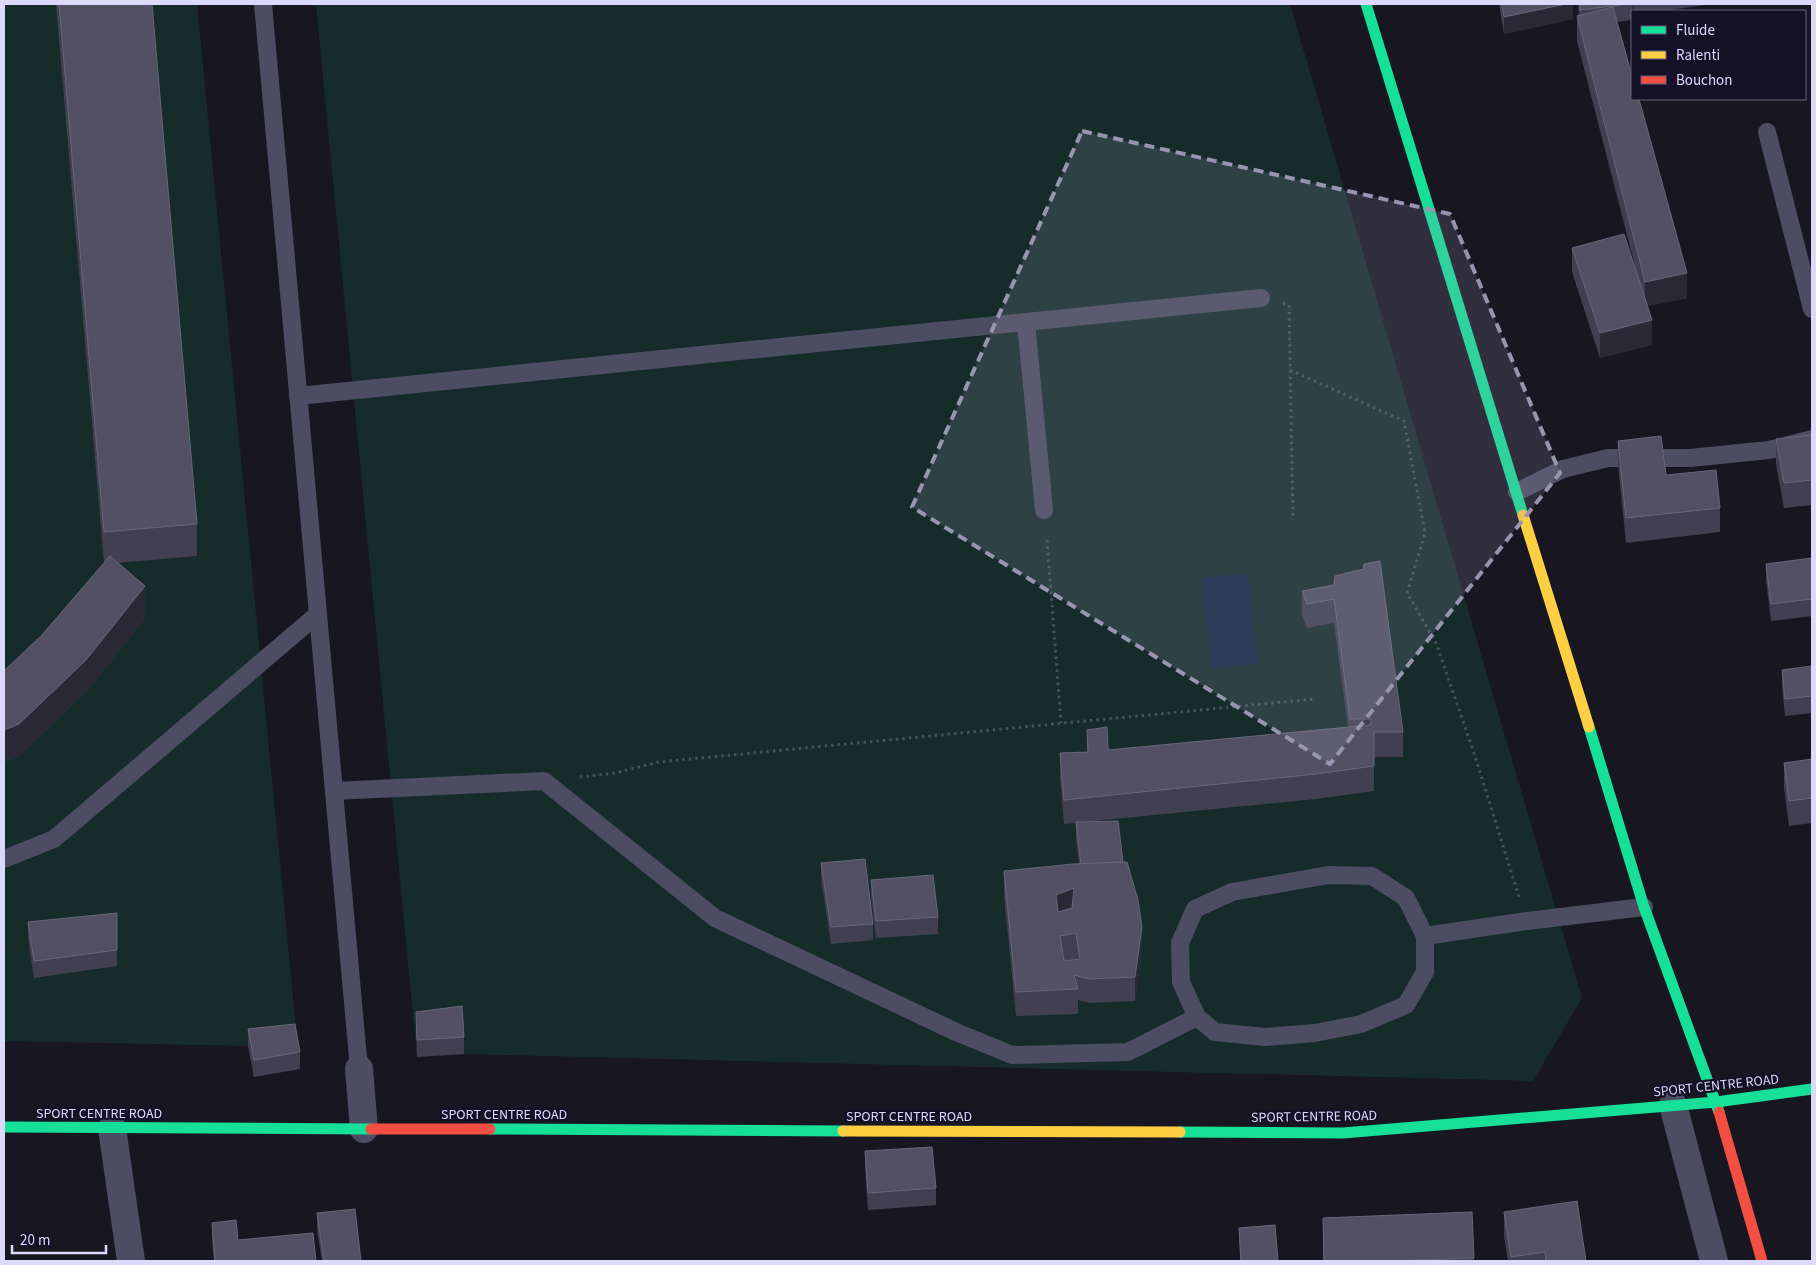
<svg xmlns="http://www.w3.org/2000/svg" width="1816" height="1265" font-family="'Source Sans 3',sans-serif">
<style>
.green{fill:#152c2b}
.water{fill:#132946}
.lines{fill:none;stroke-linecap:round;stroke-linejoin:round}
.path{stroke:#46525d;stroke-width:3;stroke-dasharray:2.5 4;stroke-linecap:butt}
.lane{stroke:#4c4c62;stroke-width:18}
.street{stroke:#4c4c62;stroke-width:28}
.fast{stroke:#16e098;stroke-width:11}
.slow{stroke:#ffcf43;stroke-width:11}
.jam{stroke:#f24e42;stroke-width:11}
.wall{fill:#424050}
.shaded-wall{fill:#2a2835}
.building{fill:#525062;stroke:#68667a;fill-rule:evenodd}
.marked{fill:#9795af;fill-opacity:0.2;stroke:#9795af;stroke-width:4;stroke-dasharray:10 6;stroke-linejoin:round}
.labels{text-anchor:middle;stroke-width:4.5;stroke-linejoin:round;paint-order:stroke}
.street-label{font-size:14px;fill:#dbd9fc;stroke:#141126}
</style>
<rect width="100%" height="100%" fill="#181621"/>
<g class="green">
<polygon points="4,4 197,4 300,1069 248,1046 4,1041"/>
<polygon points="316,4 1290,4 1582,998 1533,1081 464,1054 417,1057"/>
</g>
<polygon class="water" points="1248,573 1258,664 1211,669 1202,578"/>
<g class="lines">
<g class="path">
<polyline points="1283,303 1289,305 1293,520"/>
<polyline points="1290,370 1404,421 1425,533 1407,593 1436,643 1474,753 1519,897"/>
<polyline points="1047,540 1061,723"/>
<polyline points="580,777 615,773 659,762 1315,699"/>
</g>
<g class="lane">
<polyline points="263,4 359,1069"/>
<polyline points="1767,132 1812,309"/>
<polyline points="1026,322 1044,510"/>
<polyline points="298,396 1261,298"/>
<polyline points="1517,492 1563,469 1608,458 1690,458 1769,450 1812,439"/>
<polyline points="334,791 544,781 715,918 956,1032 1012,1055 1128,1052 1197,1017"/>
<polyline points="4,859 54,839 318,614"/>
<polygon points="1328,875 1372,876 1406,898 1425,936 1425,972 1406,1005 1361,1024 1315,1033 1265,1037 1215,1032 1197,1017 1181,982 1180,943 1195,909 1232,892"/>
<polyline points="1425,936 1527,921 1644,907"/>
</g>
<g class="street">
<polyline points="359,1069 364,1129"/>
<polyline points="1673,1105 1714,1261"/>
<polyline points="112,1128 131,1261"/>
</g>
<g class="fast">
<polyline points="1366,4 1523,515"/>
<polyline points="1589,727 1644,907 1719,1112"/>
<polyline points="4,1127 371,1129"/>
<polyline points="490,1129 843,1131"/>
<polyline points="1180,1132 1343,1133 1716,1102 1812,1089"/>
</g>
<g class="slow">
<polyline points="1523,515 1589,727"/>
<polyline points="843,1131 1180,1132"/>
</g>
<g class="jam">
<polyline points="1719,1112 1762,1261"/>
<polyline points="371,1129 490,1129"/>
</g>
</g>
<g class="wall">
<polygon points="56,4 152,4 197,524 197,556 117,563 145,618 86,692 19,756 4,762 4,671 42,635 104,563"/>
<polygon points="1499,4 1573,4 1573,19 1504,34"/>
<polygon points="1578,4 1633,4 1632,20 1617,22 1687,298 1647,306 1652,345 1600,358 1572,272 1572,248 1636,270 1577,41 1577,16 1579,16"/>
<polygon points="1633,4 1713,4 1662,11 1634,11"/>
<polygon points="1812,435 1812,505 1784,508 1776,464 1776,439"/>
<polygon points="1618,441 1666,475 1720,508 1720,532 1626,543 1618,465"/>
<polygon points="1812,558 1812,616 1771,621 1766,580 1766,564"/>
<polygon points="1334,585 1403,732 1403,757 1374,757 1374,791 1316,799 1084,822 1123,862 1142,952 1135,1001 1089,1003 1078,1000 1078,1014 1016,1016 1004,896 1004,871 1079,864 1076,839 1076,823 1064,824 1060,778 1060,753 1087,752 1087,730 1108,750 1348,727 1334,623 1307,628 1302,616 1302,591"/>
<polygon points="1812,666 1812,713 1785,716 1782,686 1782,670"/>
<polygon points="1812,759 1812,823 1789,826 1784,787 1784,763"/>
<polygon points="821,863 873,924 873,940 831,944 821,879"/>
<polygon points="871,880 938,917 938,934 876,938 871,896"/>
<polygon points="28,922 117,950 117,966 34,978 28,939"/>
<polygon points="416,1012 464,1037 464,1054 417,1057"/>
<polygon points="248,1029 300,1052 300,1069 254,1077 248,1046"/>
<polygon points="865,1151 936,1188 936,1205 868,1210 865,1168"/>
<polygon points="1472,1212 1474,1261 1323,1261 1323,1218"/>
<polygon points="1504,1212 1586,1261 1508,1261 1504,1236"/>
<polygon points="317,1213 361,1261 322,1261 317,1230"/>
<polygon points="212,1223 238,1240 316,1261 214,1261 212,1239"/>
<polygon points="1239,1228 1278,1261 1240,1261"/>
</g>
<g class="shaded-wall">
<polygon points="1566,4 1573,4 1573,19 1504,34 1504,17"/>
<polygon points="1687,273 1687,298 1645,307 1645,282"/>
<polygon points="1652,320 1652,345 1600,358 1600,333"/>
<polygon points="145,586 145,618 86,692 19,756 4,762 4,730"/>
<polygon points="1074,888 1074,913 1056,920 1056,895"/>
<polygon points="1142,927 1142,952 1135,1001 1135,977"/>
</g>
<g class="building">
<polygon points="59,4 152,4 197,524 104,532"/>
<polygon points="1502,4 1566,4 1504,17"/>
<polygon points="1580,4 1630,4 1580,10"/>
<polygon points="1613,7 1632,76 1632,99 1639,99 1687,273 1645,282 1577,16"/>
<polygon points="1624,234 1652,320 1600,333 1572,248"/>
<polygon points="1812,435 1812,480 1784,483 1776,439"/>
<polygon points="1661,436 1666,475 1716,470 1720,508 1626,518 1618,441"/>
<polygon points="110,556 145,586 86,660 19,724 4,730 4,671 42,635"/>
<polygon points="1812,558 1812,599 1771,604 1766,564"/>
<polygon points="1380,561 1403,732 1374,732 1374,766 1316,774 1064,800 1060,753 1088,752 1087,730 1107,727 1108,750 1370,725 1372,719 1350,719 1334,599 1307,604 1302,591 1334,585 1335,576 1363,569 1364,564"/>
<polygon points="1812,666 1812,696 1785,699 1782,670"/>
<polygon points="1812,759 1812,798 1789,801 1784,763"/>
<polygon points="1118,821 1123,862 1081,864 1076,822"/>
<polygon points="865,859 873,924 831,927 821,863"/>
<path d="M1127,862L1138,900L1142,927L1135,977L1089,979L1074,975L1078,989L1016,992L1004,871L1073,864ZM1074,888L1072,908L1058,912L1056,895ZM1076,933L1080,959L1064,961L1060,936Z"/>
<polygon points="933,875 938,917 876,921 871,880"/>
<polygon points="117,913 117,950 34,961 28,922"/>
<polygon points="462,1006 464,1037 417,1040 416,1012"/>
<polygon points="295,1024 300,1052 254,1060 248,1029"/>
<polygon points="932,1147 936,1188 868,1193 865,1151"/>
<polygon points="1577,1201 1586,1261 1546,1261 1545,1252 1511,1257 1504,1212"/>
<polygon points="355,1209 361,1261 324,1261 317,1213"/>
<polygon points="1472,1212 1474,1258 1391,1261 1324,1261 1323,1218"/>
<polygon points="236,1220 238,1240 313,1233 316,1261 215,1261 212,1223"/>
<polygon points="1275,1225 1278,1261 1241,1261 1239,1228"/>
</g>
<path class="marked" d="M1082,131L1450,214L1560,473L1330,764L912,507Z"/>
<g class="labels">
<g class="street-label">
<text transform="translate(1716 1085) rotate(-6)" y="5">SPORT CENTRE ROAD</text>
<text x="99" y="1118">SPORT CENTRE ROAD</text>
<text x="504" y="1119">SPORT CENTRE ROAD</text>
<text x="909" y="1121">SPORT CENTRE ROAD</text>
<text transform="translate(1314 1116) rotate(-1)" y="5">SPORT CENTRE ROAD</text>
</g>
</g>
<rect width="1816" height="1265" fill="none" stroke="#dbd9fc" stroke-width="10"/>
<rect x="1631" y="10" width="175" height="90" fill="#141126" stroke="#64617c"/>
<rect x="1641" y="26" width="25" height="8" fill="#16e098" stroke="#64617c"/>
<text x="1676" y="35" font-size="15" fill="#dbd9fc">Fluide</text>
<rect x="1641" y="51" width="25" height="8" fill="#ffcf43" stroke="#64617c"/>
<text x="1676" y="60" font-size="15" fill="#dbd9fc">Ralenti</text>
<rect x="1641" y="76" width="25" height="8" fill="#f24e42" stroke="#64617c"/>
<text x="1676" y="85" font-size="15" fill="#dbd9fc">Bouchon</text>
<path d="M12 1245v8h94v-8" fill="none" stroke="#dbd9fc" stroke-width="2.5"/>
<text x="20" y="1245" font-size="15" fill="#dbd9fc" stroke="#141126" stroke-width="4" paint-order="stroke">20 m</text>
</svg>
